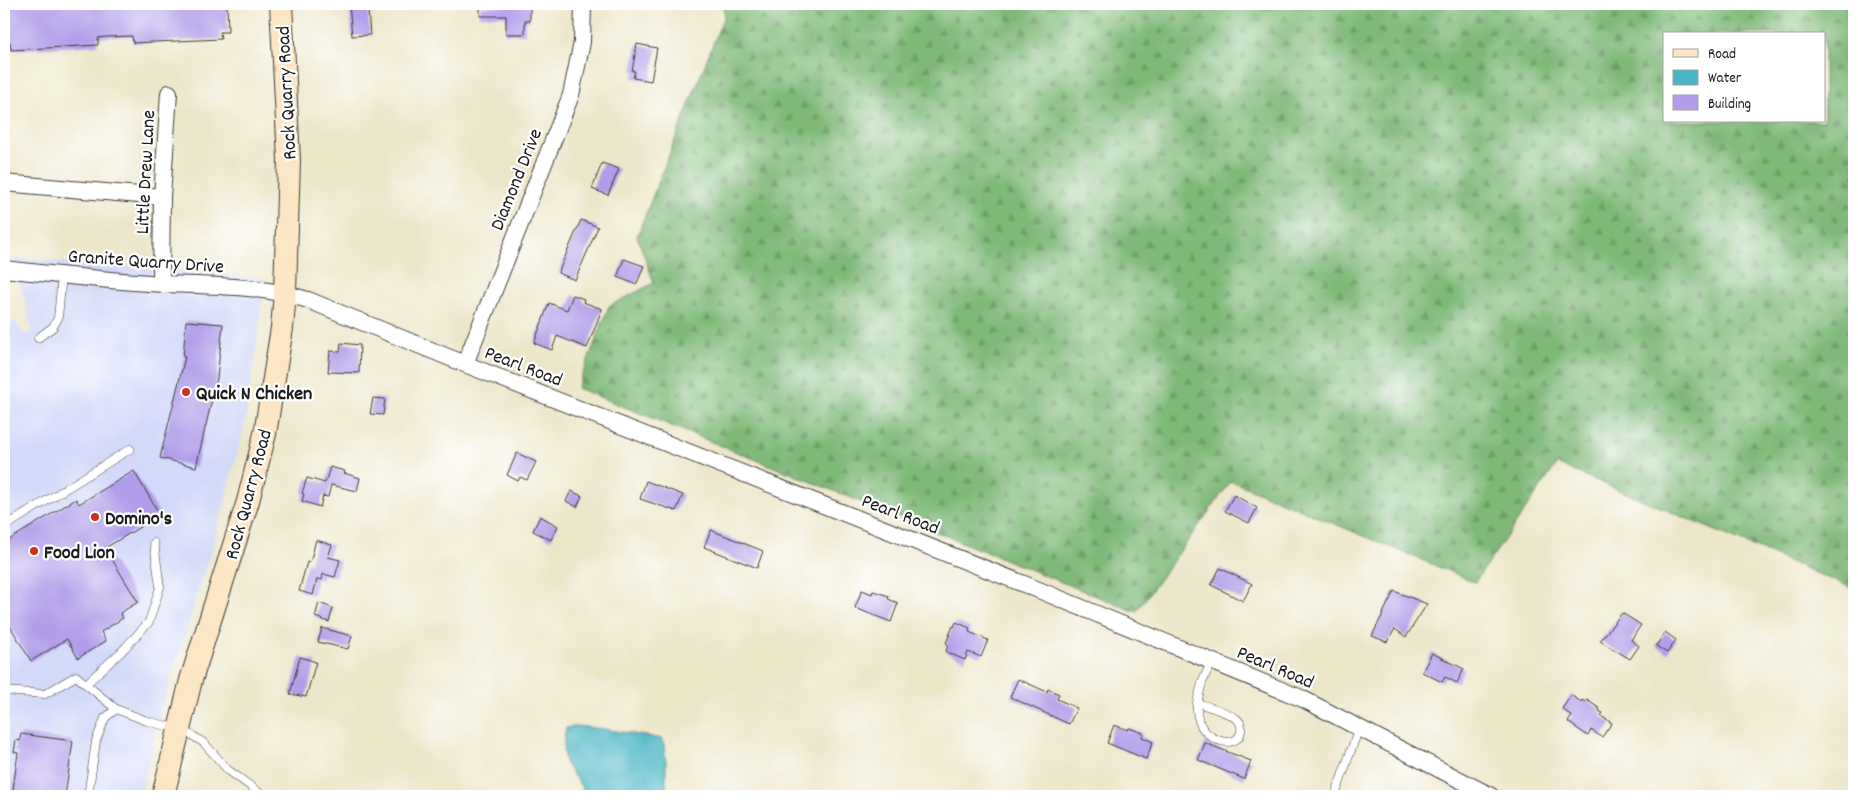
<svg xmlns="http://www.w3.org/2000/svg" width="1858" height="800" font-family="Dekko,sans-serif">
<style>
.built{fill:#d3d9f9}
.forest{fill:url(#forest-firs);stroke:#4e6a4a;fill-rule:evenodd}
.water{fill:#48b5c3;stroke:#326870}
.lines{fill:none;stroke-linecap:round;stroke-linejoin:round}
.stream{stroke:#48b5c3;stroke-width:4.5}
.building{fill:#b19de9}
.service-casing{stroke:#3b3a36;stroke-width:9}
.minor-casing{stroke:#3b3a36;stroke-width:18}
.secondary-casing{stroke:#3b3a36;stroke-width:24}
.service{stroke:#fff;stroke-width:8}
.minor{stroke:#fff;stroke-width:16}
.secondary{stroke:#fce6c4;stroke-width:22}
.poi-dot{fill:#c8321e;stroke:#fff;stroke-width:2}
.labels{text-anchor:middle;stroke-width:4.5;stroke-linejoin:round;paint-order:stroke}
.street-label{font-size:20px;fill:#1c1c1c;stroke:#fff}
.poi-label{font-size:20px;font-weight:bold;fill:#1c1c1c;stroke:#fff;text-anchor:start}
</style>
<defs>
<pattern id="forest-firs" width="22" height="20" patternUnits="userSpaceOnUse" patternTransform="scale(1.25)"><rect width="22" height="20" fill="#7fb978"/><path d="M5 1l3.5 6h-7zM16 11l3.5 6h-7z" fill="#6d9e67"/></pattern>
</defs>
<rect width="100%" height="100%" fill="#fff"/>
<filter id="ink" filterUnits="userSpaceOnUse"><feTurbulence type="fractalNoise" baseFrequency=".02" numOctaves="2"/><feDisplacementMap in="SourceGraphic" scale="10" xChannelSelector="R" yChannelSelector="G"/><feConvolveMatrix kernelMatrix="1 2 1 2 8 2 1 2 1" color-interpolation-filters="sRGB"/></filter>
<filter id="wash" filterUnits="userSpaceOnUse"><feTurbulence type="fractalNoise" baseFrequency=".0096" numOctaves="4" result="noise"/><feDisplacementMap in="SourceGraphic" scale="20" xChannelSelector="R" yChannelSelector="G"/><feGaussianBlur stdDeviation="1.12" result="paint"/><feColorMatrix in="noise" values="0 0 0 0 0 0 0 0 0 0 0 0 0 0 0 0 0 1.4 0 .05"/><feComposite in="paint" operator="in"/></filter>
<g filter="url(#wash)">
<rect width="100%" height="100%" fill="#ede7ca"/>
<polygon class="built" points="14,258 264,279 258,337 245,423 215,539 158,719 141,796 4,796 4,328 15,321 24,334 32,331"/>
<path class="forest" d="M723,4H1854V589L1557,464L1475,582L1231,481L1136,612L577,388L609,306L654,283L637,236L724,16ZM1664,34H1824V121H1664Z"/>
<path class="water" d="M576,726L605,729L663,739L666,761V796H585C581,783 573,776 566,764C561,753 564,739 566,728Z"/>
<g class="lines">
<polyline class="stream" points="669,796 722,792 757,796"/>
</g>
<g id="blocks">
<g class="building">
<polygon points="7,4 96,4 97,6 130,4 227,4 228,32 220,32 221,39 133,43 132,36 106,37 98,38 98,45 11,50 10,42 4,43 4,11 7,11"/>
<polygon points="349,4 362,4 362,11 368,10 370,35 352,36"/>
<polygon points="480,6 530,6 530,21 525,21 525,34 506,34 506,16 480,16"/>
<polygon points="637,44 657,48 651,81 633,78 635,71 632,71"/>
<polygon points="602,163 619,169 608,195 592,189"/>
<polygon points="581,220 598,227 575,280 558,273"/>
<polygon points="624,259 644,266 637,283 635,284 617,277"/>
<polygon points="573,295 584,299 583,302 602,309 587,348 557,336 552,350 534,343 549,303 567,310"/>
<polygon points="186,321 223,324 217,378 196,467 160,458 185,357 183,357"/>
<polygon points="341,343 360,345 359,373 328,372 330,351 340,352"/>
<polygon points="373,398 385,399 383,415 370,414"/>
<polygon points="517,453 536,462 527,480 520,477 518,481 507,475"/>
<polygon points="330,467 345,471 344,473 360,478 357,491 331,485 328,497 323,496 320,507 302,501 304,494 302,493 307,478 325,483"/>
<polygon points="134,471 160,515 105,548 138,602 120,613 123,618 101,632 106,641 78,658 67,639 31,661 4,616 4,543 76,499 79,504"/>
<polygon points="646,481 683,495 676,511 640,499"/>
<polygon points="571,491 582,496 577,507 566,501"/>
<polygon points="1234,495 1257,508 1249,523 1225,511"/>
<polygon points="540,516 558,526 551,540 533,531"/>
<polygon points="711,530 763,551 757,568 704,547"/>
<polygon points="316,540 332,545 328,557 340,560 335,577 323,574 322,580 317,579 313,595 299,591 307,562 310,563"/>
<polygon points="1220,568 1252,584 1243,601 1211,585"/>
<polygon points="862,590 872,594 873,591 889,596 888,599 898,603 891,622 855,608"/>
<polygon points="1394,591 1427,604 1406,637 1395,629 1387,642 1372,636"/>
<polygon points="319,603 333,608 329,622 315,617"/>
<polygon points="1622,613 1641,625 1631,640 1639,646 1630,659 1600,641"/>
<polygon points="956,622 970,628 969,632 988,640 981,657 968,652 965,660 946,652 948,644 946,643 953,626 954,627"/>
<polygon points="322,628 352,636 348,649 318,642"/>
<polygon points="1665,632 1676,640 1667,653 1656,646"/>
<polygon points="1432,653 1464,669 1457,683 1445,677 1442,682 1422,672"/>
<polygon points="300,657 316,662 306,697 290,694"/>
<polygon points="1018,679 1047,692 1048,689 1059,694 1057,699 1077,708 1069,724 1010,697"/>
<polygon points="1571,695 1581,702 1582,700 1585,702 1587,700 1600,709 1599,711 1603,713 1601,716 1612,723 1602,737 1591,730 1588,736 1568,722 1572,716 1562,709"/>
<polygon points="1114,725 1128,730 1129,728 1143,733 1142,737 1153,742 1146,759 1107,743"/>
<polygon points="21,734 73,741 65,796 12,796 18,753 14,752 16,740 20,741"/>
<polygon points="1205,743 1251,761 1244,779 1198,760"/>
</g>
</g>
</g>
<g filter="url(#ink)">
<use href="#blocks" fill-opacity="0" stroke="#3b3a36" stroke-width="1"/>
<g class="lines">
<g class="service-casing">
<g id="service">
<polyline points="38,338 53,327 58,318 62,275"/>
<polyline points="4,527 130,449"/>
<polyline points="86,684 122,651 149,622 160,587 154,543"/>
<polyline points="4,691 45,694 76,676 116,709"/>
<path d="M1197,703C1196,720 1201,733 1218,740C1223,742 1228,743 1233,741C1242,738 1244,725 1237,719C1226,711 1210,707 1197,703L1202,683L1211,662"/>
<polyline points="1337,790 1359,728"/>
<polyline points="88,796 96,741 105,718 116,709 147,721 179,729 193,736 204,743 228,770 264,796"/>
</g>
</g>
<g class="minor-casing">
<g id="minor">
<polyline points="4,183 162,197"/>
<path d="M4,269C57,275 111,281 164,284C212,286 262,285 308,300L465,364L1029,586L1303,699L1491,796"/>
<polyline points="161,283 162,197 169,93"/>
<polyline points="465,364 571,95 582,42 583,4"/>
</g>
</g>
<g class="secondary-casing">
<polyline id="secondary" points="163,796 191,680 248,501 265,434 282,328 285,293 289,160 281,4"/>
</g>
<use href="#service" class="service"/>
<use href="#minor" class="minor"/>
<use href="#secondary" class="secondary"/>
</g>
</g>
<g class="poi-dot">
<circle cx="186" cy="392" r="5"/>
<circle cx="95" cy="517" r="5"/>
<circle cx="34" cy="551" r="5"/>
</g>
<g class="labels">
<g class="street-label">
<text transform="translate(285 93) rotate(-93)" y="7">Rock Quarry Road</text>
<text transform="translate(144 172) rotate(-87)" y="7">Little Drew Lane</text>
<text transform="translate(515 179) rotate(-68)" y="7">Diamond Drive</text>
<text transform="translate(146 260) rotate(4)" y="7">Granite Quarry Drive</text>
<text transform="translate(524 365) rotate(21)" y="7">Pearl Road</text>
<text transform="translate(247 494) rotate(-75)" y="7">Rock Quarry Road</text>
<text transform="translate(901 513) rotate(21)" y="7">Pearl Road</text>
<text transform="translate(1276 666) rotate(23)" y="7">Pearl Road</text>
</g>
<g class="poi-label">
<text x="196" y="399">Quick N Chicken</text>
<text x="105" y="524">Domino's</text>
<text x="44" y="558">Food Lion</text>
</g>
</g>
<rect width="1858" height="800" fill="none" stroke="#fff" stroke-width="20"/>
<rect x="1663" y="32" width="162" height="90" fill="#ffffff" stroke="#a4a4a4"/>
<rect x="1673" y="49" width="25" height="8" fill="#fce6c4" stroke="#a4a4a4"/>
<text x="1708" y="58" font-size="15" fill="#1c1c1c">Road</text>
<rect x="1673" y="70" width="25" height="15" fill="#48b5c3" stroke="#a4a4a4"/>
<text x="1708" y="82" font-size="15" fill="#1c1c1c">Water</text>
<rect x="1673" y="95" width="25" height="15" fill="#b19de9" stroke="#a4a4a4"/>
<text x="1708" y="108" font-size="15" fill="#1c1c1c">Building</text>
</svg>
